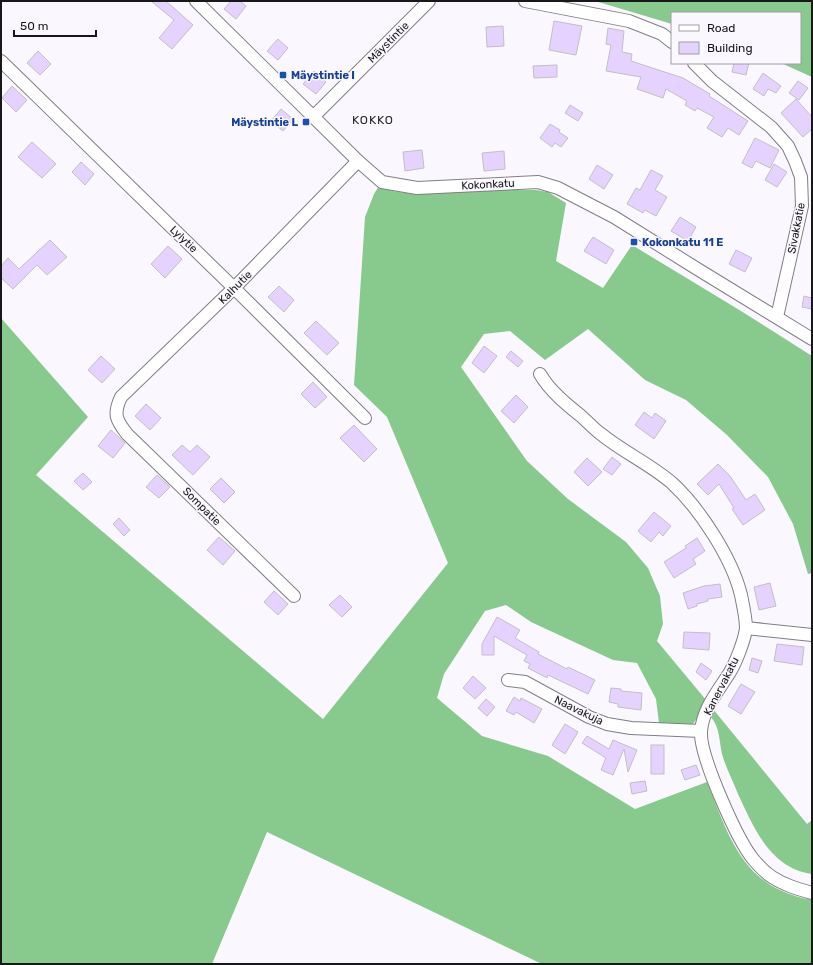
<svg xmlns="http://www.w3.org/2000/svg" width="813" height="965" font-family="Rubik,sans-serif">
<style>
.forest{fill:#88c98d}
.building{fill:#e6d2ff;stroke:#c2bfc6}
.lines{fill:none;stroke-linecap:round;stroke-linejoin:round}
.minor-casing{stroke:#807e83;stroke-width:14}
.minor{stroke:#fff;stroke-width:12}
.transit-dot{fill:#1a4fb4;stroke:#faf7fe;stroke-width:1.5}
.labels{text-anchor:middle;stroke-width:3;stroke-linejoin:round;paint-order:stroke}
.street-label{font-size:11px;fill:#18171a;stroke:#faf7fe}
.transit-label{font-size:11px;font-weight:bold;fill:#164399;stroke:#faf7fe;text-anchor:start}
.neighbourhood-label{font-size:12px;letter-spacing:1px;fill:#2b292e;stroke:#faf7fe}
</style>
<rect width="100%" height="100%" fill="#faf7fe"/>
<g class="forest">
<polygon points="595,1 812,1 812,77 781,63 800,63 800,13 672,13 672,24"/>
<path d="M379,186L392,191L414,194L506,190H536L548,192L566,203L556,261L603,288L632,245L741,311L812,356V573L808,574L793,524L768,477L727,435L686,400L645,380L588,329L545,360L510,331L484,334L461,367L527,461L568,499L626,542L648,568L660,596L663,624L657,641L706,700L700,714L693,724L659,723L656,699L637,663L613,660L531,622L506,605L485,611L444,674L437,698L482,736L548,756L635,809L707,782C730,839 743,888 812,900V964H542L267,832L212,964H1V318L88,417L36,475L323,719L448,563L387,417L354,385L365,217L374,194Z"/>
<path d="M713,709L807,824L812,820V874C770,868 754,828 738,794C733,781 726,768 722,754C719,740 720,728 711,717Z"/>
</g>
<g class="building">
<polygon points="151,1 166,1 193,25 172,49 159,38 174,20"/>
<polygon points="231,1 240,1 246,6 236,19 224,9"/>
<polygon points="554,21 582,26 576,55 549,50"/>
<polygon points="503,26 504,46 487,47 486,27"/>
<polygon points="608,28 624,31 622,52 632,54 631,61 683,78 710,94 709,96 748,121 739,135 728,128 722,137 707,128 714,117 697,108 695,111 685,105 687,101 666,89 663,98 637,89 641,77 606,71 611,45 606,44"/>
<polygon points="278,39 288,48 278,60 267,51"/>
<polygon points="38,51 51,64 40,75 27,63"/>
<polygon points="734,63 749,63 746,75 732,72"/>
<polygon points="557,65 557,77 534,78 533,66"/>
<polygon points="314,71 326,82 316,94 303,84"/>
<polygon points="763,73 781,86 776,93 768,89 764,96 753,89"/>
<polygon points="798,81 808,88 799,100 789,93"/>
<polygon points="12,86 27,100 16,112 2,98"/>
<polygon points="796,99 812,117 812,129 803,137 781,113"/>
<polygon points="570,105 583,113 578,121 565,113"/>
<polygon points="281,109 293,119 283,131 271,121"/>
<polygon points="550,124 560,130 559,132 568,138 561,147 555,143 552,147 540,138"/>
<polygon points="755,138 779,150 770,168 756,161 752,168 742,163"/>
<polygon points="32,142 56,164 42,178 18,157"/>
<polygon points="422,150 424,168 405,171 403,152"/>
<polygon points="504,151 505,169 484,171 482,153"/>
<polygon points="81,162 94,174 85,185 72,172"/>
<polygon points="774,164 787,172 777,187 765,180"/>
<polygon points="597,165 613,175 604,189 589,179"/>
<polygon points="651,170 663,176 655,190 667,197 656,216 645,210 643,213 627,204 636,188 640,190"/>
<polygon points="680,217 696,227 688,241 671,231"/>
<polygon points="593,237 614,250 606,264 584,251"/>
<polygon points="50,240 67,257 47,275 37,265 13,289 1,278 1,266 8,258 19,269"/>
<polygon points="168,246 182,259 165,278 151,264"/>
<polygon points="736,250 752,258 745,272 729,264"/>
<polygon points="279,286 294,300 284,312 268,297"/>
<polygon points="804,296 812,298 812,309 802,307"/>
<polygon points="316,321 339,343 327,355 304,333"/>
<polygon points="484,346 497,356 484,373 472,363"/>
<polygon points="511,351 523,361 518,367 506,357"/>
<polygon points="101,356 115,369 102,383 88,370"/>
<polygon points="313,382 327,397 315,408 301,394"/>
<polygon points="516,395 528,407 514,423 501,411"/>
<polygon points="146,404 161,418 150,430 135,416"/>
<polygon points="644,412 652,418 655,413 666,421 654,439 635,425"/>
<polygon points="354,425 377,449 364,462 340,438"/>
<polygon points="111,430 125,443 113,458 98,446"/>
<polygon points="182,445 190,452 197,445 210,457 193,475 172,455"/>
<polygon points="612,457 621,464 612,475 603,469"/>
<polygon points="587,458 602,472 588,486 574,472"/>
<polygon points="718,464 730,476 746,500 755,494 765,510 743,525 732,509 734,508 719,484 708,495 697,484"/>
<polygon points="83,473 92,482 83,490 74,481"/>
<polygon points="157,475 170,487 159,498 146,487"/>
<polygon points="221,478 235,492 224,503 210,489"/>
<polygon points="654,512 671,526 663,536 659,532 651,542 638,531"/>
<polygon points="119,518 130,530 124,536 113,524"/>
<polygon points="219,537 235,551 223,565 207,550"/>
<polygon points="697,538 705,551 693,559 696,564 674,578 664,562 686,548 685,546"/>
<polygon points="770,583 776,606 759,610 754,587"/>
<polygon points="720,584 722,597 708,599 708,601 697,604 697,606 688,609 683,593 704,586"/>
<polygon points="274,591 288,604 278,615 264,602"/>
<polygon points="340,595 352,607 342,617 329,605"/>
<polygon points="497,617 520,630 515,638 539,652 538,654 567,669 568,667 595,680 588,694 548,675 547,678 528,668 530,664 524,661 527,655 494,636 494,655 482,655 482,644"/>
<polygon points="684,632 710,633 709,650 683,648"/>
<polygon points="777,644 804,647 802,665 774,661"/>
<polygon points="752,658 762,661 758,673 749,670"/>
<polygon points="701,663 712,671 706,680 696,672"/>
<polygon points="473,676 486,688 475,699 463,688"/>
<polygon points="741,684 755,692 741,714 728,706"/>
<polygon points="611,688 621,689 621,691 642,693 641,710 618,707 618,704 609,702"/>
<polygon points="514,697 520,701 521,698 542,709 534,723 516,712 514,715 506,711"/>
<polygon points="486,699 495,707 487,716 478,708"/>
<polygon points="565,724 578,732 565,754 552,745"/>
<polygon points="587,736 609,749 613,740 637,750 628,772 624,749 613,775 601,770 606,758 582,743"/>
<rect x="651" y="745" width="13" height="29"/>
<polygon points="696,765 700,775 685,780 681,770"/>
<polygon points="645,781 647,791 632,794 630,783"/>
</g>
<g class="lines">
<g class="minor-casing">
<g id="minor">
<polyline points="196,1 358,161 382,182 417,188 538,182 558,188 614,217 699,270 812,339"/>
<polyline points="525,1 629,21 662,34 672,42"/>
<polyline points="1,61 234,288 365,418"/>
<polyline points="694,63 712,81 771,127 788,146 795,161 801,177 802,206 777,317"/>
<polyline points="314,116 429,1"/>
<path d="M540,374C550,391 566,404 581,416C588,422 594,429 601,434C623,452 650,464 672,483C700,509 732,558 741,595C743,605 746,618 746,628C745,639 736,662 730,672C719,690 703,708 701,731C699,755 737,839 753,859C758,865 766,873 772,877C784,885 798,889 812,893"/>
<path d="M294,596L127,434C116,420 113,414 121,397L234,288L358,161"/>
<polyline points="746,628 812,635"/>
<polyline points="508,680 525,682 589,717 607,724 631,728 701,731"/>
</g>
</g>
<use href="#minor" class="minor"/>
</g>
<g class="transit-dot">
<rect x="279" y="71" width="8" height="8" rx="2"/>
<rect x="302" y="118" width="8" height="8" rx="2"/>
<rect x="630" y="238" width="8" height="8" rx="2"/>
</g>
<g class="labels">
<g class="street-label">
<text transform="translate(388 42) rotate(-45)" y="4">Mäystintie</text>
<text transform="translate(488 184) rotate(-3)" y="4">Kokonkatu</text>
<text transform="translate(796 228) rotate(-79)" y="4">Sivakkatie</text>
<text transform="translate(184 239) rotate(44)" y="4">Lylytie</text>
<text transform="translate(235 287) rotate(-45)" y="4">Kalhutie</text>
<text transform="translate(202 506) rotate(45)" y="4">Sompatie</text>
<text transform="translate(721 686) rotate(-63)" y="4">Kanervakatu</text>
<text transform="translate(579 710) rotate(26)" y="4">Naavakuja</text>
</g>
<g class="transit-label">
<text x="291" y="79">Mäystintie I</text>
<text x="298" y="126" text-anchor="end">Mäystintie L</text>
<text x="642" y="246">Kokonkatu 11 E</text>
</g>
<g class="neighbourhood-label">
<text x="373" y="124">KOKKO</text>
</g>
</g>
<rect width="813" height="965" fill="none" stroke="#18171a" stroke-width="4"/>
<rect x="671" y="12" width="130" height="52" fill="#faf7fe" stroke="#a09da3"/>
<rect x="679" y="25" width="20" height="6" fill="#ffffff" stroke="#a09da3"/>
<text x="707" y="32" font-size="12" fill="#18171a">Road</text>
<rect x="679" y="42" width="20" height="12" fill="#e6d2ff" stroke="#a09da3"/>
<text x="707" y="52" font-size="12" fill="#18171a">Building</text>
<path d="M14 30v6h82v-6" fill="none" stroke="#18171a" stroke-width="2"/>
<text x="20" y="30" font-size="12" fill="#18171a" stroke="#faf7fe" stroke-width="3" paint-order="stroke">50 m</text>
</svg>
